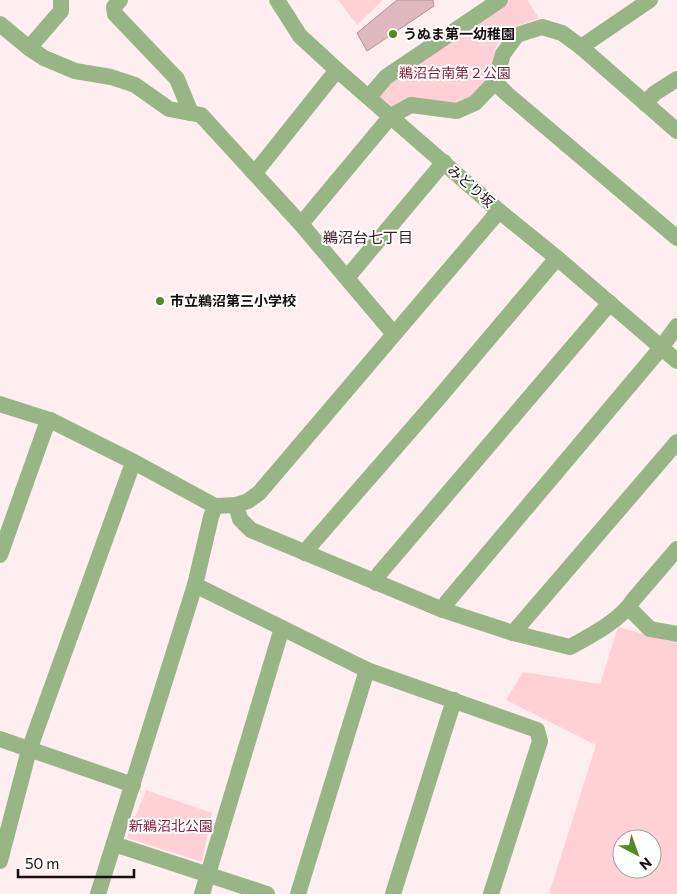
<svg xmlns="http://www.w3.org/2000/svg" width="677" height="894" font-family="Commissioner,'Noto Sans JP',sans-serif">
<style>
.green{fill:#ffd1d7;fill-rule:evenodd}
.building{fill:#dfb9be;stroke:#b38f94}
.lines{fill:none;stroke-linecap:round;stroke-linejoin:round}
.minor{stroke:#97b585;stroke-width:16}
.poi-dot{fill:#548a24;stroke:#fff;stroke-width:2}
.labels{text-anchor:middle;stroke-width:4;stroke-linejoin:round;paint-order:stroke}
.poi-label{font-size:14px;font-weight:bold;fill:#180b0d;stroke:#fff;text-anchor:start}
.park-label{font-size:14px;fill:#88223f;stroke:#fff}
.street-label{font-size:14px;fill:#180b0d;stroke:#fff}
.neighbourhood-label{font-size:15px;fill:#3d2025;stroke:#fff}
</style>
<rect width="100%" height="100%" fill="#feeef0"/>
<g class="green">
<polygon points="338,0 383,0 357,25"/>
<polygon points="510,0 527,0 539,18 513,28 497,45 488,77 473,97 457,104 394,108 378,95 388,82"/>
<path d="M618,627L677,643V894H549L596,745L506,700L523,672L600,684ZM622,839H652V869H622Z"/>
<polygon points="146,790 212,813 202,862 127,838"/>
</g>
<polygon class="building" points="397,0 433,0 434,6 367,51 357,33"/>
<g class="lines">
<g class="minor">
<polyline points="120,0 114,7 115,14 177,79 191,113"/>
<polyline points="277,0 300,36 337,70 499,211 557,258 677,361"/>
<polyline points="0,24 29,48 44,58 75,71 111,77 135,85 169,109 201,115 300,223 394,334"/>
<polyline points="581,47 650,0"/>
<polyline points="29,48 61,11 61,0"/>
<polyline points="369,97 386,77 500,0"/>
<polyline points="645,103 655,93 677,79"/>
<polyline points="677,131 581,47 562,33 542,27 517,35 503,54 495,82 507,94 677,238"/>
<polyline points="252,171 258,169 337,70"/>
<polyline points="300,223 306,218 391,116 411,105 457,111 475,103 495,82"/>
<polyline points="346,276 351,273 444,162"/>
<polyline points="0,404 50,420 134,462 215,506 236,505 248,501 259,493 499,211"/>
<path d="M236,505L240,519L251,530L443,610L513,633L570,647C592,635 621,620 634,599L677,549"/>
<polyline points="305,553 309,547 437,400 557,258"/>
<polyline points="0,555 45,429 50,420"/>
<polyline points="376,583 379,574 610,303"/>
<polyline points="195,585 367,670 537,730 540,741 491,894"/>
<polyline points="629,608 650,629 677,634"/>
<polyline points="443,610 447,602 661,348 677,326"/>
<polyline points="513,633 677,442"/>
<polyline points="0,739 133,785"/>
<polyline points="114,844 267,894"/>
<polyline points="0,861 29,750 130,471 134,462"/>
<polyline points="98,894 195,585 211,517 215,506"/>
<polyline points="202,894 282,628"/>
<polyline points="298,894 367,670"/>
<polyline points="393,894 454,700"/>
</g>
</g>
<g class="poi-dot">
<circle cx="393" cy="34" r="5"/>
<circle cx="160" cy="301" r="5"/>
</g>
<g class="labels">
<g class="poi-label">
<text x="403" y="39">うぬま第一幼稚園</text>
<text x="170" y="306">市立鵜沼第三小学校</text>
</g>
<g class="park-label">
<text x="455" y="78">鵜沼台南第２公園</text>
<text x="171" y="831">新鵜沼北公園</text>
</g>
<g class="street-label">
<text transform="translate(471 186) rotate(41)" y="5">みどり坂</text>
</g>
<g class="neighbourhood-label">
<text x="368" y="243">鵜沼台七丁目</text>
</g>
</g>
<g transform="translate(637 854) rotate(139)"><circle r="24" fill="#ffffff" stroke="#a39d9e"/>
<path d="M0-4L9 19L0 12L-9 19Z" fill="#548a24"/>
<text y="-8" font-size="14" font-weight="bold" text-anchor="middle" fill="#180b0d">N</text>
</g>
<path d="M18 869v8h116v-8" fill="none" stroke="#180b0d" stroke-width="2.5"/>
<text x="25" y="869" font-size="15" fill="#180b0d" stroke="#ffffff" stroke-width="4" paint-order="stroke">50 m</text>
</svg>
